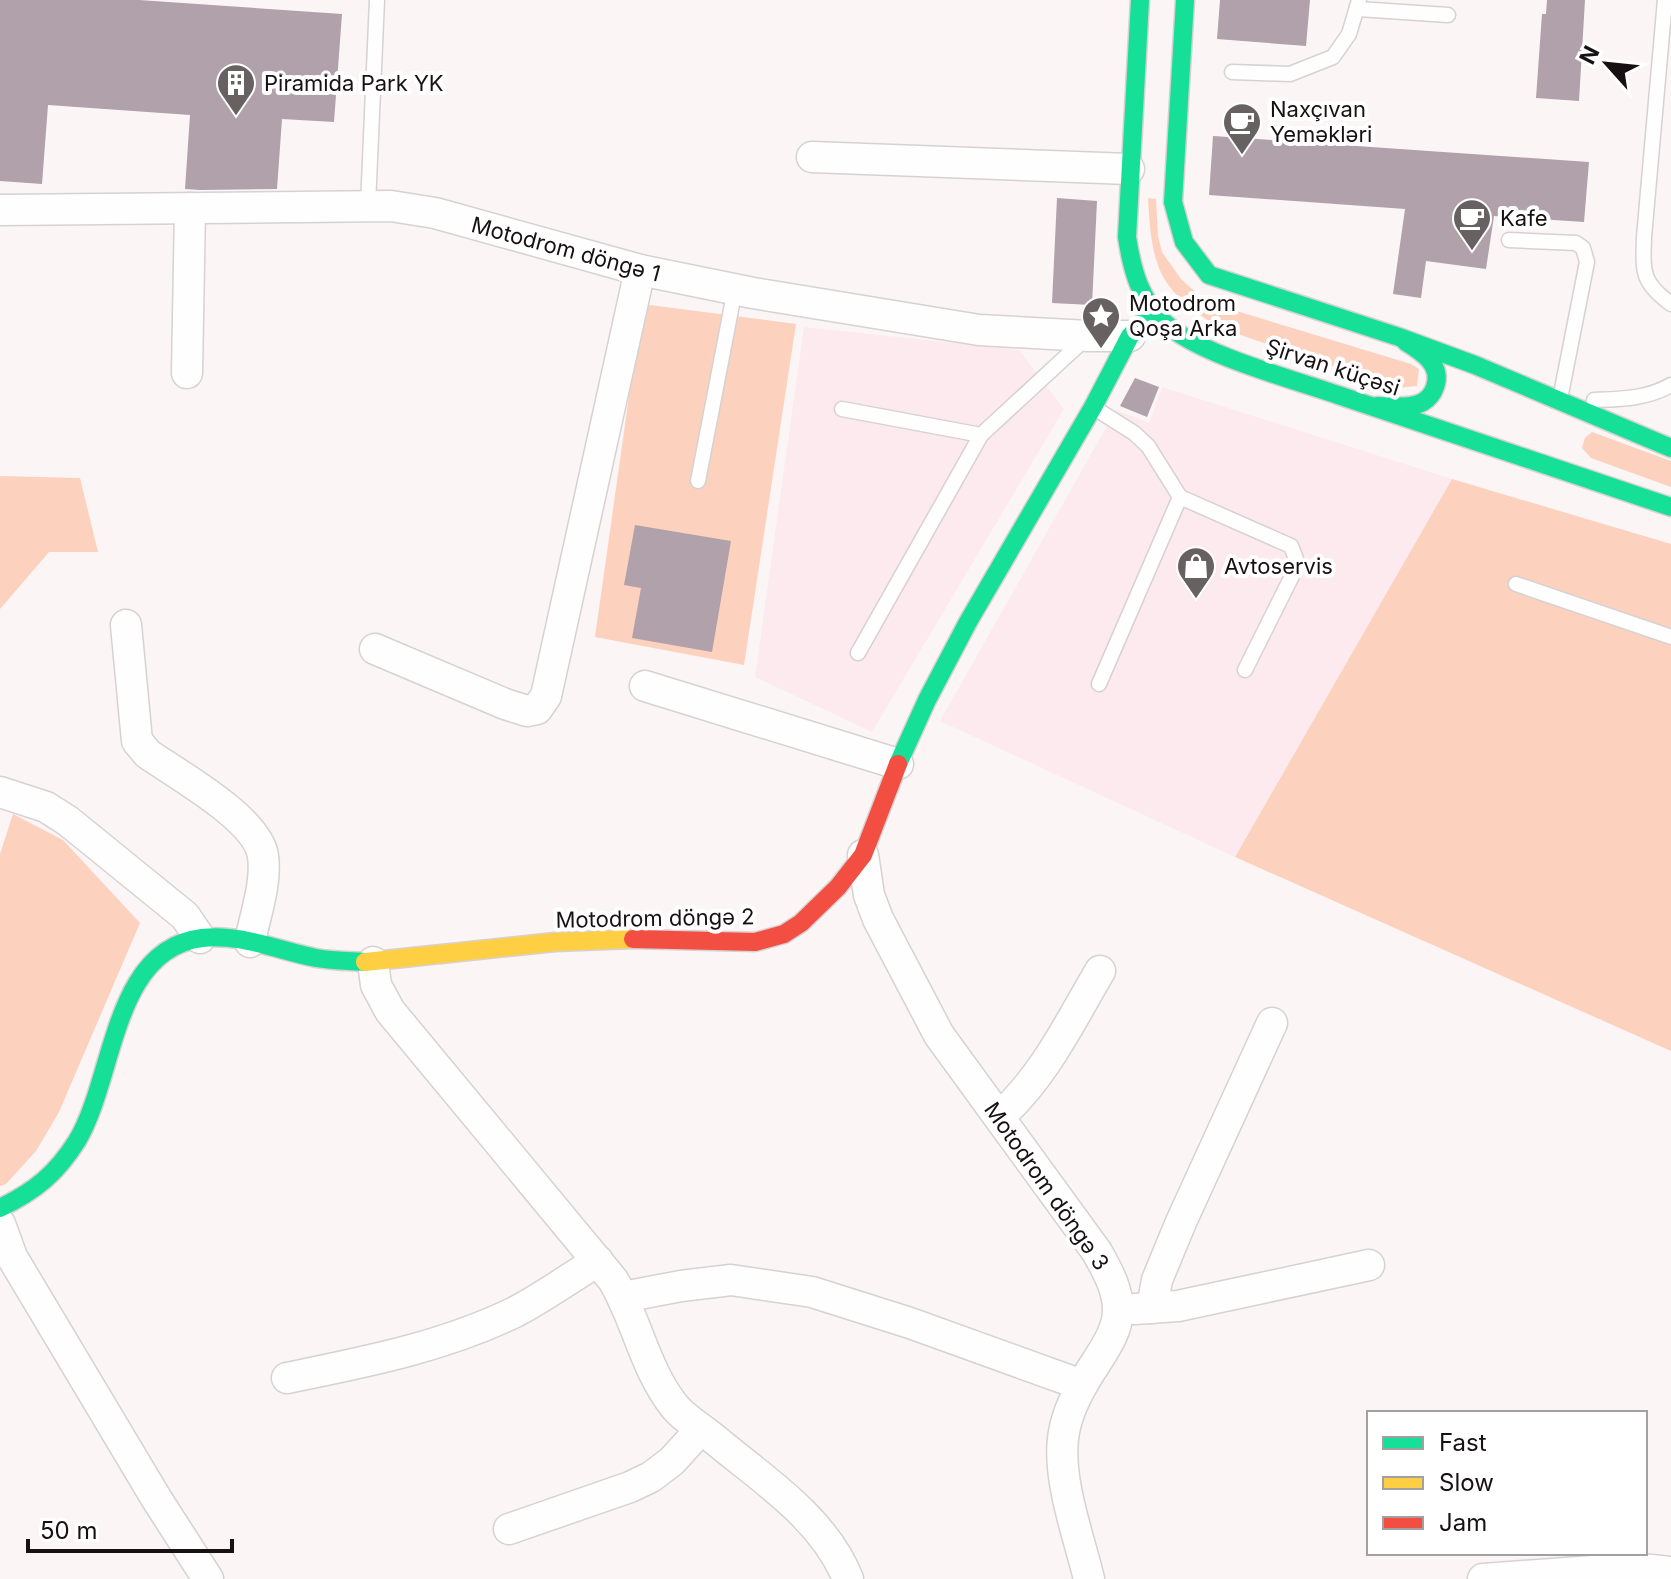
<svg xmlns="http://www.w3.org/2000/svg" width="1671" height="1579" font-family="Inter,sans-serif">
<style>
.built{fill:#fceaee}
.green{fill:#fcd1be}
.building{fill:#b0a1ab}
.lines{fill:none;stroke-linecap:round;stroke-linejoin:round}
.lane-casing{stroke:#d7d1d2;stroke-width:17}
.street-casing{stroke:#d7d1d2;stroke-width:33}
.fast-casing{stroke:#d7d1d2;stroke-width:21}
.slow-casing{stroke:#d7d1d2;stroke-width:21}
.jam-casing{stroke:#d7d1d2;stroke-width:21}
.lane{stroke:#fefefe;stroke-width:14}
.street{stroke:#fefefe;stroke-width:30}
.fast{stroke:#16e098;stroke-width:18}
.slow{stroke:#ffcf43;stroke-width:18}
.jam{stroke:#f24e42;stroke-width:18}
.labels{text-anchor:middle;stroke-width:8;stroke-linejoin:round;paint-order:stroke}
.poi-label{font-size:22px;fill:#171113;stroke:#fff;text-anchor:start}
.street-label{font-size:22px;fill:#171113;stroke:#fff}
</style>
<rect width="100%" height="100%" fill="#fbf5f6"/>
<g class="built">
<polygon points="804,327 1019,350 1064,409 872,732 755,677"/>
<polygon points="1162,387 1452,479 1235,857 940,721 1116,410 1149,423"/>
</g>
<g class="green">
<path d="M1148,198L1156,199L1158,236L1162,252L1181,279L1201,297L1230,309L1411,364L1419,369L1417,386L1396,388L1220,328C1158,289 1152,269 1148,198Z"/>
<polygon points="642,304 796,324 744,665 595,637"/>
<polygon points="1592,432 1671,461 1671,487 1591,458 1582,448 1585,438"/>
<polygon points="0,476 80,478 98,552 49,552 0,609"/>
<polygon points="1452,479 1671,544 1671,1051 1235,857"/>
<polygon points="13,814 63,840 140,923 59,1112 36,1151 6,1184 0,1186 0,854"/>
</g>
<g class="building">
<polygon points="0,0 139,0 342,14 334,122 282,119 277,189 200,190 185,189 190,115 48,105 42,184 0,181"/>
<polygon points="1220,0 1310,0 1306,46 1217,39"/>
<polygon points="1547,0 1585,0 1579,101 1536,98 1542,14 1546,14"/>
<polygon points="1213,136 1589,162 1584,222 1494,216 1486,269 1426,261 1421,298 1393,294 1405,209 1209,195"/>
<polygon points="1057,198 1097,201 1092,305 1052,303"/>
<polygon points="1135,378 1159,387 1147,417 1120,406"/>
<polygon points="635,525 731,541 712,652 632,638 641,588 624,585"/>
</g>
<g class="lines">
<g class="lane-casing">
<g id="lane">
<path d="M1665,0L1644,237C1643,272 1641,282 1671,304"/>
<polyline points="1358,9 1448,15"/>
<polyline points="1232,72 1290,74 1333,57 1349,34 1359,0"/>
<polyline points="368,205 377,0"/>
<polyline points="1509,240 1576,243 1583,248 1587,262 1560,399"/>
<path d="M1594,400C1622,399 1646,399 1671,385"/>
<polyline points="842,409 981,435"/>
<polyline points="1096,409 1134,433 1148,446 1180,497 1099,684"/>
<polyline points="698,481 735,289"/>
<polyline points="1180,497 1291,546 1296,559 1292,576 1245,670"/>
<polyline points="1516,584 1671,637"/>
<polyline points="858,653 981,435 1085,339"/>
</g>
</g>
<g class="street-casing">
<g id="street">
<polyline points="812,157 1129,169"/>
<polyline points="0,210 391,206 435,213 640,270 753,293 979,330 1088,336 1130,336"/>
<polyline points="187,373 190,208"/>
<path d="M126,625L137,741L148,754C178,775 258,819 263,856C267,883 255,915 250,942"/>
<polyline points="375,649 505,704 527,711 537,709 546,696 640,270"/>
<polyline points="645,686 898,764"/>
<polyline points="0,792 46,807 68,821 185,916 200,938"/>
<path d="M863,855L869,895L878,919L939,1035L1097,1252C1107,1270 1118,1289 1118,1310C1118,1336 1096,1360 1084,1382C1074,1399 1065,1420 1063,1439C1058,1482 1079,1537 1089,1579"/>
<path d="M373,962L376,985L390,1011L613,1280C637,1320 645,1370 675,1407C685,1419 701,1428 713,1438C762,1479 824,1518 848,1579"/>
<path d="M999,1117C1044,1077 1070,1022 1100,971"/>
<polyline points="0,1224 12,1257 156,1498 208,1579"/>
<polyline points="623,1297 681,1286 731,1280 812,1292 910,1323 1082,1385"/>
<polyline points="1152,1308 1157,1280 1181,1222 1272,1023"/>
<polyline points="1135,1309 1178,1306 1369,1265"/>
<path d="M287,1378C365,1362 443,1347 515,1312C544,1297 571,1277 598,1261"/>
<polyline points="509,1529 630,1487 651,1477 672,1461 701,1429"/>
<polyline points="1483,1579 1633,1568 1671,1572"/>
</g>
</g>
<g class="fast-casing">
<g id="fast">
<path d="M1140,0L1127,237C1132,270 1140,300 1165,323C1200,355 1292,379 1338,395C1449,432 1560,470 1671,507"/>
<polyline points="1185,0 1173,202 1184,242 1209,275 1399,337 1475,365 1671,448"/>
<path d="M1377,406C1391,406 1410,409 1423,402C1428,399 1433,393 1435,387C1443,365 1422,352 1406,342"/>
<polyline points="898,764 927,700 968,622 1093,407 1130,336 1154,311"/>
<path d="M0,1208C35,1191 56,1174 77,1141C115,1078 112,949 202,938C239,933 280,951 316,958C332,961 349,961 365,962"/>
</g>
</g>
<g class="slow-casing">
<polyline id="slow" points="365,962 555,942 633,939"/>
</g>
<g class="jam-casing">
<polyline id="jam" points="633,939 755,942 784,934 801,923 838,887 863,855 898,764"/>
</g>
<use href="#lane" class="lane"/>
<use href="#street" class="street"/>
<use href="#fast" class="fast"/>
<use href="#slow" class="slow"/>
<use href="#jam" class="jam"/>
</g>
<defs>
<g id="building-pin" transform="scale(2)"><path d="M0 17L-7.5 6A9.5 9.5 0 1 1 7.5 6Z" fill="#676162" stroke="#fff"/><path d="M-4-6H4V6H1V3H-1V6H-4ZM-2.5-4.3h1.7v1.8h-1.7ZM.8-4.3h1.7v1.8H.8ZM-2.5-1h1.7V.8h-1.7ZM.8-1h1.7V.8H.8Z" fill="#fff"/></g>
<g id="cafe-pin" transform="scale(2)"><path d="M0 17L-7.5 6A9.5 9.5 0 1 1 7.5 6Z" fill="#676162" stroke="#fff"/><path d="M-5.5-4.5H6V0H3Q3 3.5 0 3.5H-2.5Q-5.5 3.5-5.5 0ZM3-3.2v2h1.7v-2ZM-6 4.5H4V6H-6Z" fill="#fff"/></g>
<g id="sight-pin" transform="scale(2)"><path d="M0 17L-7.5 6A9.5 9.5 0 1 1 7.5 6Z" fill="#676162" stroke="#fff"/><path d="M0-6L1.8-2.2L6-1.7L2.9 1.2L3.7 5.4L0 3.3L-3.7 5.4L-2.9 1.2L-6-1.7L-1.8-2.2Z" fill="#fff"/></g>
<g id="shop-pin" transform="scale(2)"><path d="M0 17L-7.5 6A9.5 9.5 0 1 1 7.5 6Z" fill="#676162" stroke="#fff"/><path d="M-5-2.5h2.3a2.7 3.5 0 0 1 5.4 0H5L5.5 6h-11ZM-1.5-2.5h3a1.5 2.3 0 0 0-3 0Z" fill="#fff"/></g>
</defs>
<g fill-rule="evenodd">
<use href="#building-pin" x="236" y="83"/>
<use href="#cafe-pin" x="1242" y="122"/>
<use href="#cafe-pin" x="1472" y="218"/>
<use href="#sight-pin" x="1101" y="316"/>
<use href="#shop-pin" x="1196" y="566"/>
</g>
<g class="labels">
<g class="poi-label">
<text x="264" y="91">Piramida Park YK</text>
<text x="1270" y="117">Naxçıvan<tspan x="1270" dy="25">Yeməkləri</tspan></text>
<text x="1500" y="226">Kafe</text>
<text x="1129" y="311">Motodrom<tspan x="1129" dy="25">Qoşa Arka</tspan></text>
<text x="1224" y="574">Avtoservis</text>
</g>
<g class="street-label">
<text transform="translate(566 249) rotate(15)" y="8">Motodrom döngə 1</text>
<text transform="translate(1333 367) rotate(18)" y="8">Şirvan küçəsi</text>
<text transform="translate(655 918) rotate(-1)" y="8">Motodrom döngə 2</text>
<text transform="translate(1047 1186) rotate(55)" y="8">Motodrom döngə 3</text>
</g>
</g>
<rect x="1367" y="1411" width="280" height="144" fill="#ffffff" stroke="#a2a0a1" stroke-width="2"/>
<rect x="1383" y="1437" width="40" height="12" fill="#16e098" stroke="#a2a0a1" stroke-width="2"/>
<text x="1439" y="1451" font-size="24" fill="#171113">Fast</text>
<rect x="1383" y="1477" width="40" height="12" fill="#ffcf43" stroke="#a2a0a1" stroke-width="2"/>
<text x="1439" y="1491" font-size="24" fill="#171113">Slow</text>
<rect x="1383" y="1517" width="40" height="12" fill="#f24e42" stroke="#a2a0a1" stroke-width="2"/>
<text x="1439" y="1531" font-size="24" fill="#171113">Jam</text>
<g transform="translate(1607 64) rotate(297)" stroke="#ffffff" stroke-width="6" paint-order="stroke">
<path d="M0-6L14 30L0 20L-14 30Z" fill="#171113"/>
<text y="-12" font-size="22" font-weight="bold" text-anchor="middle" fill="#171113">N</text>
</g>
<path d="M28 1539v12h204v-12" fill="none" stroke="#171113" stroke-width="4"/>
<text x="40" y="1539" font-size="24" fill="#171113" stroke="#ffffff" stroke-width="6" paint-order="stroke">50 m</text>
</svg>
